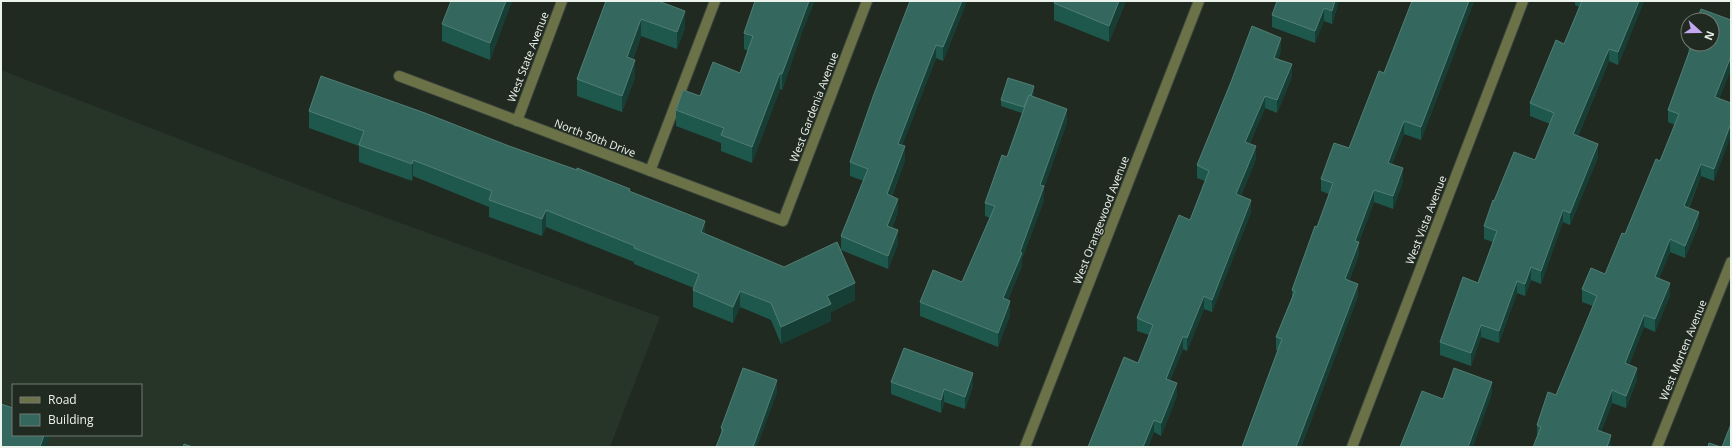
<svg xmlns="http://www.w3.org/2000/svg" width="1732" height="448" font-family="'Open Sans',sans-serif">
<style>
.built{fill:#263527;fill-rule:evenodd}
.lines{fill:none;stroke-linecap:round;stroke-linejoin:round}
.service-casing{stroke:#3d463d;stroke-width:12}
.minor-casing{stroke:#3d463d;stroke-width:12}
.tertiary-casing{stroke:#3d463d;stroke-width:12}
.service{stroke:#6c7248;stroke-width:10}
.minor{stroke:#6c7248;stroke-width:10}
.tertiary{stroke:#6c7248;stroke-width:10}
.wall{fill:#1e584d}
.shaded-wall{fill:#163e34}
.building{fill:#34685e;stroke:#517e74}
.labels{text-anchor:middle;stroke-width:3;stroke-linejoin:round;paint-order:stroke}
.street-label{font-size:11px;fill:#ecf2ec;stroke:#212a21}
</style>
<rect width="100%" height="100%" fill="#212a21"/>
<path class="built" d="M1,70L337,200L660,317L610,447H1ZM13,385H141V435H13Z"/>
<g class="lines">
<g class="service-casing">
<polyline id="service" points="650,171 715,1"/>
</g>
<g class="minor-casing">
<g id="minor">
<polyline points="399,76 783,221 867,1"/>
<polyline points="517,121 562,1"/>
<polyline points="1352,447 1523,1"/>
<polyline points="1657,447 1731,262"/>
</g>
</g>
<g class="tertiary-casing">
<polyline id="tertiary" points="1025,447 1199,1"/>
</g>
<use href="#service" class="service"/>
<use href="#minor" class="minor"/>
<use href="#tertiary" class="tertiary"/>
</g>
<g class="wall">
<polygon points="512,1 490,60 442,41 442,24"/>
<polygon points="606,1 685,28 677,49 641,36 633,59 635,77 622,112 577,96 577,79"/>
<polygon points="967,1 943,61 936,58 902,145 905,160 892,196 898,212 892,228 898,244 888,269 841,250 841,236 864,181 850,176 850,162"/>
<polygon points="1126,1 1109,42 1054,20 1054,3"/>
<polygon points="1339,1 1332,24 1324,21 1315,43 1272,27 1272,15"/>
<polygon points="1412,1 1474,1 1421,140 1404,134 1392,164 1403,181 1393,209 1374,202 1359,242 1359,255 1349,281 1358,296 1301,447 1242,447 1278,350 1276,350 1276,337 1292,297 1292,290 1317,227 1329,194 1321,191 1321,179 1349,148 1384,73"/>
<polygon points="1575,1 1644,1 1618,65 1609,61 1578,136 1598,157 1570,225 1563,222 1541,284 1531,280 1525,296 1517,293 1499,343 1481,337 1471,366 1440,355 1440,342 1478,283 1493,242 1484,239 1484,226 1494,201 1535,160 1550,124 1530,116 1530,103 1564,44 1579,7 1575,5"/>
<polygon points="1731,20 1731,69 1719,99 1714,181 1701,176 1689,208 1699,224 1685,258 1670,252 1659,278 1670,295 1655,332 1644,327 1629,365 1637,380 1626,408 1612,403 1601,432 1611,447 1537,437 1537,425 1556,395 1593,306 1582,302 1582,289 1605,274 1625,234 1660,161 1675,125 1668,122 1668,110 1689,54 1688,44 1712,44"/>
<polygon points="744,33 801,35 782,90 780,89 752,163 721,151 721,143 676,126 676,110 740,73 748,51 744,49"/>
<polygon points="1281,50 1278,59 1292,77 1277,113 1265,108 1250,143 1256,159 1241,195 1251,212 1212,312 1204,309 1187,351 1183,349 1170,380 1177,396 1161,436 1154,432 1148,447 1088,447 1138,363 1149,335 1137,331 1137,318 1190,220 1205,181 1197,178 1197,165"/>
<polygon points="1034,93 1033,96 1067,122 1044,188 1044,200 1022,259 1022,266 1008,300 1010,315 998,347 920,316 920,302 962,282 990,218 985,216 985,203 1007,157 1022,113 1001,106 1001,100"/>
<polygon points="309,111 509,146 630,192 705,234 855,300 831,312 831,321 781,344 771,320 740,307 733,323 693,307 693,290 694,288 634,264 634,262 546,227 542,236 489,217 489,207 413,176 412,181 359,162 359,146 309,128"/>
<polygon points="891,382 973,386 965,409 944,402 941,413 891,394"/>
<polygon points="1731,391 1731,407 1730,406 1730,394"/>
<polygon points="777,393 721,436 721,428"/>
</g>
<g class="shaded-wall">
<polygon points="506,1 512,1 490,60 490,43"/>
<polygon points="809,1 815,1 801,35 782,90 782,74"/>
<polygon points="962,1 967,1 943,61 943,47"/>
<polygon points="1119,1 1126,1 1109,42 1109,26"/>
<polygon points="1335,1 1339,1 1332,24 1332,11"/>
<polygon points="1469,1 1474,1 1421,140 1421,127"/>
<polygon points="1639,1 1644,1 1618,65 1618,52"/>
<polygon points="1324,8 1324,21 1315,43 1315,31"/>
<polygon points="685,11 685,28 677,49 677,32"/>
<polygon points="641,19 641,36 627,74 627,57"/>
<polygon points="1281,38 1281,50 1274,70 1274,58"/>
<polygon points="936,45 936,58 898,157 898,144"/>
<polygon points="1609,49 1609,61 1573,147 1573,134"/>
<polygon points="1731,56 1731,69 1715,110 1715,97"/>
<polygon points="635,60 635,77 622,112 622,96"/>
<polygon points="1292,64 1292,77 1277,113 1277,100"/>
<polygon points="780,73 780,89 752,163 752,147"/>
<polygon points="1034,86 1034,93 1026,114 1026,108"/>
<polygon points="1265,96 1265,108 1245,154 1245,142"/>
<polygon points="1067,109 1067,122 1044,188 1044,200 1022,259 1022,266 1003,312 1003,298 1020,252 1040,185"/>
<polygon points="1404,121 1404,134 1388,175 1388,163"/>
<polygon points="1731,123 1731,136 1714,181 1714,169"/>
<polygon points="1598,144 1598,157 1570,225 1570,213"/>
<polygon points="905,146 905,160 887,208 887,194"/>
<polygon points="1256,146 1256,159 1236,206 1236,194"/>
<polygon points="413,160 413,176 412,181 412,164"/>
<polygon points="1701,164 1701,176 1684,218 1684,206"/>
<polygon points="1403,168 1403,181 1393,209 1393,196"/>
<polygon points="1374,190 1374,202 1359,242 1359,255 1345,292 1345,279 1355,241"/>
<polygon points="898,199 898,212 887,239 887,226"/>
<polygon points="1251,200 1251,212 1212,312 1212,300"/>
<polygon points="546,210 546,227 542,236 542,219"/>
<polygon points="1563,210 1563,222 1541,284 1541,271"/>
<polygon points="1699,212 1699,224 1685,258 1685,246"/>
<polygon points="705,221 705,238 701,232"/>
<polygon points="898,230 898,244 888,269 888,256"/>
<polygon points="1670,239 1670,252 1655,289 1655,277"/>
<polygon points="1531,267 1531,280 1525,296 1525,284"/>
<polygon points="1517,281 1517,293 1499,343 1499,331"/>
<polygon points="855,283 855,300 831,312 831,321 781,344 781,327 827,296"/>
<polygon points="1670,283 1670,295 1655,332 1655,319"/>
<polygon points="1358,284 1358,296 1301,447 1296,447"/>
<polygon points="740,291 740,307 733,323 733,307"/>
<polygon points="1204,296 1204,309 1187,351 1187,338"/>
<polygon points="1010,301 1010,315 998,347 998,333"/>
<polygon points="1644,315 1644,327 1625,375 1625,363"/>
<polygon points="1481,325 1481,337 1471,366 1471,353"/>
<polygon points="1183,336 1183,349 1166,391 1166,379"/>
<polygon points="1637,368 1637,380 1626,408 1626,396"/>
<polygon points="973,373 973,386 965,409 965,397"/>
<polygon points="777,380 777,393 757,447 753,447"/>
<polygon points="1492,382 1492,394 1473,447 1468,447"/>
<polygon points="1177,383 1177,396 1161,436 1161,423"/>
<polygon points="944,389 944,402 941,413 941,400"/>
<polygon points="1612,390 1612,403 1597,443 1597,430"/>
<polygon points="1154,420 1154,432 1148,447 1143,447"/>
<polygon points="44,435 50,435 50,438 46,447 40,447"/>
<polygon points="1611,435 1611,447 1607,447"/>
</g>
<g class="building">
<polygon points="451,1 506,1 490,43 442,24"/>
<polygon points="606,1 658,1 685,11 677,32 641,19 627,57 635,60 622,96 577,79"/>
<polygon points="755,1 809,1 782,74 780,73 752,147 721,135 724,128 676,110 683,90 700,96 713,62 740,73 753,36 744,33"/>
<polygon points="910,1 962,1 943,47 936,45 898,144 905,146 887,194 898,199 887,226 898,230 888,256 841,236 868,169 850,162 874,94"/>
<polygon points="1055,1 1119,1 1109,26 1054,3"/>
<polygon points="1277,1 1335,1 1332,11 1324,8 1315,31 1272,15"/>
<polygon points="1412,1 1469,1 1421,127 1404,121 1388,163 1403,168 1393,196 1374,190 1355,241 1359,242 1345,279 1358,284 1296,447 1242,447 1282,339 1276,337 1295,291 1292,290 1315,226 1317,227 1333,183 1321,179 1334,143 1349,148 1379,71 1384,73"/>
<polygon points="1582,1 1639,1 1618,52 1609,49 1573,134 1598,144 1570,213 1563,210 1541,271 1531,267 1525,284 1517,281 1499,331 1481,325 1471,353 1440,342 1463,277 1478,283 1497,231 1484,226 1493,200 1494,201 1514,152 1535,160 1554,113 1530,103 1556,40 1564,44"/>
<polygon points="1701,9 1731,20 1731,56 1715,97 1731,103 1731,123 1714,169 1701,164 1684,206 1699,212 1685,246 1670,239 1655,277 1670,283 1655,319 1644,315 1625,363 1637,368 1626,396 1612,390 1597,430 1611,435 1607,447 1533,447 1541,427 1537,425 1548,392 1556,395 1597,296 1582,289 1591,268 1605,274 1622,233 1625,234 1656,159 1660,161 1679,114 1668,110 1692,44 1712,44 1712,20 1697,20"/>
<polygon points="1252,26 1281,38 1274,58 1292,64 1277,100 1265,96 1245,142 1256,146 1236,194 1251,200 1212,300 1204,296 1187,338 1183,336 1166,379 1177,383 1161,423 1154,420 1143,447 1088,447 1124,357 1138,363 1153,325 1137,318 1179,215 1190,220 1209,171 1197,165 1231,82"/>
<polygon points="321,76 425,113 509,146 577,170 577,168 630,189 629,191 705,221 701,232 784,267 837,242 855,283 827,296 831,304 781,327 771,303 740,291 733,307 693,290 699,274 634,248 635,246 546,210 542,219 489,200 492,191 413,160 412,164 359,145 364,131 309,111"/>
<polygon points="1008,78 1034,86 1031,96 1029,95 1024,107 1001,100"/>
<polygon points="1029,95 1067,109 1040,185 1044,186 1020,252 1022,253 1003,298 1010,301 998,333 920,302 933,270 962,282 995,206 985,203 1002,155 1007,157"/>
<polygon points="904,348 973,373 965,397 944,389 941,400 891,382"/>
<polygon points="743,368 777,380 753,447 716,447 723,429 721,428"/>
<polygon points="1454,368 1492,382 1468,447 1400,447 1412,417 1422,391 1443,399"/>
<polygon points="1,404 13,408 13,435 44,435 40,447 1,447"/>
<polygon points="1731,424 1731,447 1722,447"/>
<polygon points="1709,443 1721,447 1708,447"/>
<polygon points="184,444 193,447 183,447"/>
</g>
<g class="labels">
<g class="street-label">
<text transform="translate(528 57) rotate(-69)" y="4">West State Avenue</text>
<text transform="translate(814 107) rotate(-69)" y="4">West Gardenia Avenue</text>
<text transform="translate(595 138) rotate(21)" y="4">North 50th Drive</text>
<text transform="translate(1101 220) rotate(-69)" y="4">West Orangewood Avenue</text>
<text transform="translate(1426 220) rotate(-69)" y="4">West Vista Avenue</text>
<text transform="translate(1683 350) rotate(-68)" y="4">West Morten Avenue</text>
</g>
</g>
<rect width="1732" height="448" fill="none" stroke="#ecf2ec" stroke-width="4"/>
<rect x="12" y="384" width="130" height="52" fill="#212a21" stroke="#727a72"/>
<rect x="20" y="397" width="20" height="6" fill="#6c7248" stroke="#727a72"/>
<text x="48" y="404" font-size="12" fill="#ecf2ec">Road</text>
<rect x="20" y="414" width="20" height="12" fill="#34685e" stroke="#727a72"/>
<text x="48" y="424" font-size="12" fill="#ecf2ec">Building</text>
<g transform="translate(1700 32) rotate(111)"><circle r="19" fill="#212a21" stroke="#727a72"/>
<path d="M0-3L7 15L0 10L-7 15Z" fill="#c4a7f1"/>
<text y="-6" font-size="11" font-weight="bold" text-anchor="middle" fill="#ecf2ec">N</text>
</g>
</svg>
